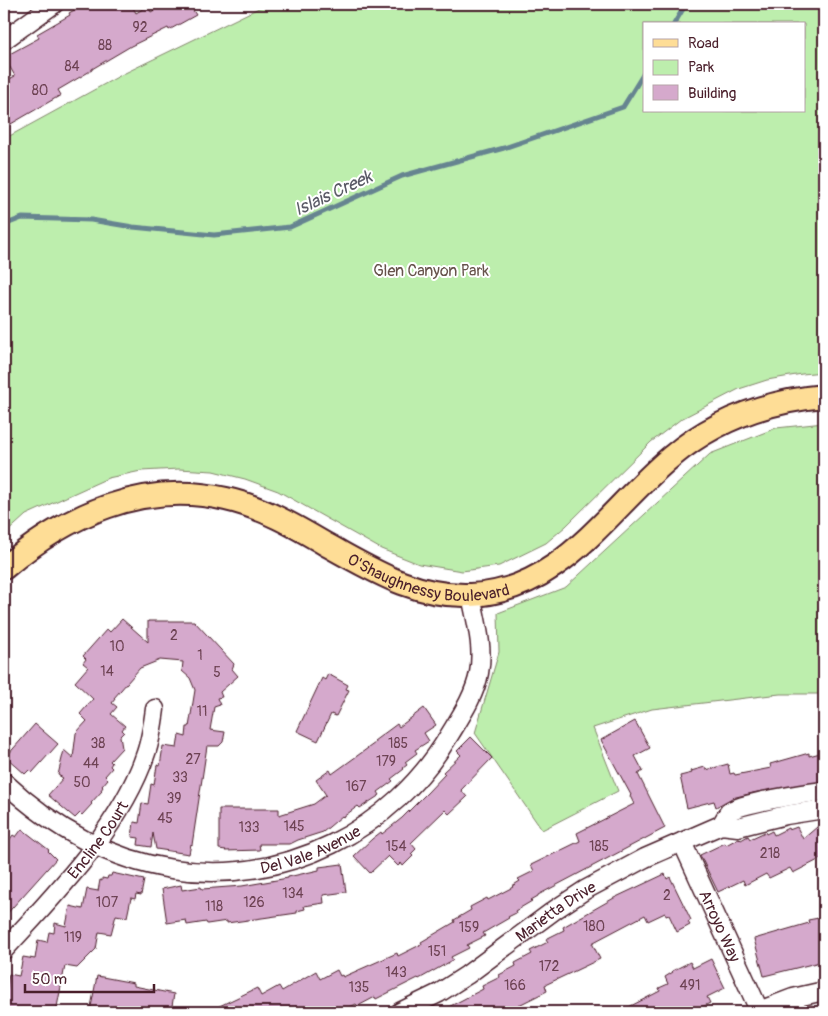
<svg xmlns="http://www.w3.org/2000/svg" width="828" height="1016" font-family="Pangolin,sans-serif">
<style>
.green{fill:#bdeead;stroke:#84866c;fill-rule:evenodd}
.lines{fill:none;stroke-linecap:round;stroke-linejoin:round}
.stream{stroke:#668490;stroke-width:5}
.building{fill:#d5a9cc;stroke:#4a1f2b}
.minor-casing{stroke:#4a1f2b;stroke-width:21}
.major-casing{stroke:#4a1f2b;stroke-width:26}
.minor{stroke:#fff;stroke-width:18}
.major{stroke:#fedd96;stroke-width:22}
.labels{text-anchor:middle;stroke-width:4;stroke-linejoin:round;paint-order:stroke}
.number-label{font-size:14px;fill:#6d4253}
.park-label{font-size:16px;fill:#67534c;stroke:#fff}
.street-label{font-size:16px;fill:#4a1f2b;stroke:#fff}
.water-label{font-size:18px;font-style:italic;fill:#5a5a66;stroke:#fff}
</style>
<rect width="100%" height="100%" fill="#fff"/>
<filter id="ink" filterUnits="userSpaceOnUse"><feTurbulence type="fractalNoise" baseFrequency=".02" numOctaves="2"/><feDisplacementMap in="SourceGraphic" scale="10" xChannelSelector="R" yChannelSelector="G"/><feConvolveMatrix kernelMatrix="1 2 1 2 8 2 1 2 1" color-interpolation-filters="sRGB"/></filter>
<g filter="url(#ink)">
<g class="green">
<path d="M267,4H824V372L802,374L767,380L739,389L681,419L651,442L566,526L546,543L499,566L462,571L419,564L381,549L278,491L245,479L213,471L179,469L141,471L108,478L26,515L4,535V139L123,74ZM644,24H804V111H644Z"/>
<polygon points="824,423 824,694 780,694 652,709 593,728 618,791 542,830 475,733 499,652 498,613 566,587 710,454 776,428"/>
</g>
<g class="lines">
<g class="stream">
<polyline points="674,24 686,4"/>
<polyline points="4,225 22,218 91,220 133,227 214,235 290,227 402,176 504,148 623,107 644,73"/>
</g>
</g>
<g class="building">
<polygon points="85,4 131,4 136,13 148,6 151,12 165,4 189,4 196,15 169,30 168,28 131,46 92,69 92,70 58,90 61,95 4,128 4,82 15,76 4,57 39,38 37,34 70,15 69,13"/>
<polygon points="122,619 148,642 148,621 194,621 234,664 232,669 238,676 220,692 222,697 217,698 220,705 214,707 210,730 225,732 223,742 219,746 207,746 192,845 191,844 189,854 156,849 153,833 151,847 138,845 139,838 132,837 134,822 139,823 142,803 148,804 151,784 154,785 157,765 160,766 163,746 177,748 179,735 186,737 187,727 189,727 195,690 190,678 182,671 183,662 160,660 140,668 114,698 115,699 112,703 117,707 111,714 125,726 122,730 124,732 120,736 122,748 110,761 112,763 110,766 112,768 105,776 108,779 102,786 103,787 101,790 102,791 91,803 92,804 82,815 80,813 75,818 48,795 63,778 58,775 64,750 73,758 76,733 87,721 80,714 93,699 75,682 88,667 83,663 86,659 83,656 107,629 110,632"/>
<polygon points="328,674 348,685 346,689 349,690 336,716 331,714 318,741 297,731 322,678 325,680"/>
<polygon points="424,708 436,725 424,733 429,741 415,750 417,753 405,762 407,765 403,768 404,769 391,779 393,781 378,792 380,795 360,808 358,806 343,817 342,816 323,832 298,840 290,844 259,844 260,850 225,851 226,850 219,849 219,809 279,809 279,815 314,804 326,795 316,780 330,770 332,774 375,743 374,741 397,724 399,727"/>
<polygon points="635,721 650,748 635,756 643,771 638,774 665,828 538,895 538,896 531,900 532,901 515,911 516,913 508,917 509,918 483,933 485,936 467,945 469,948 451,957 453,960 419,979 418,978 376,999 375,997 358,1006 356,1004 340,1012 207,1012 257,988 261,996 279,986 282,991 316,971 320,979 337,970 340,976 342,975 343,977 397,953 398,956 422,944 421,942 455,922 454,920 471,910 470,907 487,898 488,900 513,887 512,886 520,881 518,879 534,871 531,865 580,841 577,833 634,804 630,796 631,795 601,740"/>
<polygon points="35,724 58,744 32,773 29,770 25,774 6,757"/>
<polygon points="471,737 492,758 461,790 467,797 449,814 445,810 411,843 416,849 411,854 413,856 403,866 401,863 398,866 388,856 370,873 354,856 372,839 381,832 382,834 402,818 428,792 445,774 443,772 461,755 457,751"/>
<polygon points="824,752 824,781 757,792 732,798 716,807 714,801 687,808 680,776 692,773 691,771 705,767 706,770 728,764 730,774 734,773 735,775 771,768 770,764 809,753 809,756"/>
<polygon points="824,821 824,857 793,873 790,868 769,878 766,874 745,885 743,880 718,892 700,855 725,843 726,845 739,838 741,840 748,836 750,839 765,832 766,834 772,831 774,835 788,828 789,830 797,827 803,839"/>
<polygon points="22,829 49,850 48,851 56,859 4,917 4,847 13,835 16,837"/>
<polygon points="342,864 346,892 323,895 324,903 304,906 305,909 297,911 297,913 227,923 227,921 207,924 206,922 187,925 186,920 167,923 162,889 181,885 182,890 201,887 202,889 242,886 288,878 288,877 319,870 319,867"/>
<polygon points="112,873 144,880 141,895 136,894 135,899 131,898 127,917 116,915 111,934 99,932 96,949 77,968 65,966 56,1012 9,1012 9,1010 4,1009 9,974 19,976 23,957 35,959 38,940 47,942 49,932 54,933 55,923 66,926 70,906 83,909 87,889 98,891 100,880 102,881 102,878 107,879 108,876 111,876"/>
<polygon points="665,874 667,879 670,877 691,920 688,922 690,925 677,932 669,915 666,916 665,913 648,921 645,915 592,943 600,959 545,985 547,991 505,1012 439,1012 483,989 482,986 500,977 499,975 516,966 515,963 532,954 530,951 548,942 546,939 564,930 563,927 614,898"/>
<polygon points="824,917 824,961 764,976 754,939 809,923 808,920"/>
<polygon points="711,959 725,988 707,997 710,1003 692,1012 619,1012 660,991 659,988 668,984 665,977 673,972 672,971 690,962 693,968"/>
<polygon points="97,976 134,983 134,986 174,994 171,1012 90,1012"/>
</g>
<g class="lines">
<g class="minor-casing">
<g id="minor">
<polyline points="4,40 54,4"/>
<path id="s1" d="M4,782C51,826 107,859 172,869C284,886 393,831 450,734C461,716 475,695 479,673C484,647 476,621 471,595"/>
<path d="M721,825C723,822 726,816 729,812C740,803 807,793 824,791"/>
<path id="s2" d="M682,842L759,1010"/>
<path id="s3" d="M4,950C56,893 121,828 146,753C151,739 153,724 155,709"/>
<path id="s4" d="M400,1012L439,993L467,975L556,909L585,890L645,858L721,825L738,827L786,815L824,809"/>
<polyline points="756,1012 793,998 824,991"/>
</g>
</g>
<g class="major-casing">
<g id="major">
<path id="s5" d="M4,568C66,515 143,480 226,499C262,507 295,526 327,545C373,570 414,597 470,595C561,592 608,509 671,457C715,420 768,401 824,396"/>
</g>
</g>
<use href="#minor" class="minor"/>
<use href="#major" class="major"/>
</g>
</g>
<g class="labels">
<g class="number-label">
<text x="140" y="32">92</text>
<text x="105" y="50">88</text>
<text x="72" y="71">84</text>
<text x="40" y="95">80</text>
<text x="174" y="640">2</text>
<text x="117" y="651">10</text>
<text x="200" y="660">1</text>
<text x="107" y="676">14</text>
<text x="217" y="677">5</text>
<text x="202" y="716">11</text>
<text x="98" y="748">38</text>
<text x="398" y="748">185</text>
<text x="193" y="764">27</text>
<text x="386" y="766">179</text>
<text x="91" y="768">44</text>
<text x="180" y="782">33</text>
<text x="82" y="787">50</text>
<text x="356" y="791">167</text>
<text x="174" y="803">39</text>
<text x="165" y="823">45</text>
<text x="294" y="831">145</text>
<text x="249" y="832">133</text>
<text x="396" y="851">154</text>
<text x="599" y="851">185</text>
<text x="770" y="858">218</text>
<text x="293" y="898">134</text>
<text x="667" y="900">2</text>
<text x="107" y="907">107</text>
<text x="254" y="907">126</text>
<text x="214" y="911">118</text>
<text x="594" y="931">180</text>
<text x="469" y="932">159</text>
<text x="73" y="942">119</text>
<text x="437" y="956">151</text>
<text x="549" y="971">172</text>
<text x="396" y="977">143</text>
<text x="515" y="990">166</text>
<text x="690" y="990">491</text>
<text x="359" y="992">135</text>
</g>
<g class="park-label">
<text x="431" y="276">Glen Canyon Park</text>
</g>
<g class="street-label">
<text dy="6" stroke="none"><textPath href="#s5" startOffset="462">O'Shaughnessy Boulevard</textPath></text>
<text dy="6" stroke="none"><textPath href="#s3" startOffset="145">Encline Court</textPath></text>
<text dy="6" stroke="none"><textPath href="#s1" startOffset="334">Del Vale Avenue</textPath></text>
<text dy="6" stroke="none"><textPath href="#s4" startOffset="186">Marietta Drive</textPath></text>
<text dy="6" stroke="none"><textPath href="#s2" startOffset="92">Arroyo Way</textPath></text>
</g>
<g class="water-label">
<text transform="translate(333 193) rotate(-25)" y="6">Islais Creek</text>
</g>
</g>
<rect width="828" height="1016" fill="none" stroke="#fff" stroke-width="20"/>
<rect x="10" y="10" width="808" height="996" fill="none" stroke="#4a1f2b" stroke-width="2" filter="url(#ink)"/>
<rect x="643" y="22" width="162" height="90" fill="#ffffff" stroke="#b7a5aa"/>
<rect x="653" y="39" width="25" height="8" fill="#fedd96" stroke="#b7a5aa"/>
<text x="688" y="48" font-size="15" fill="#4a1f2b">Road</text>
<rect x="653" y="60" width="25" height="15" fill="#bdeead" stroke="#b7a5aa"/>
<text x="688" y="72" font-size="15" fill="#4a1f2b">Park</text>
<rect x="653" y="85" width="25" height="15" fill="#d5a9cc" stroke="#b7a5aa"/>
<text x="688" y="98" font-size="15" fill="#4a1f2b">Building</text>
<path d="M25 984v8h129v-8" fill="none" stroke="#4a1f2b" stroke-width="2.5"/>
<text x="32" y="984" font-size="15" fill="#4a1f2b" stroke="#ffffff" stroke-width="4" paint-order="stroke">50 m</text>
</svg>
